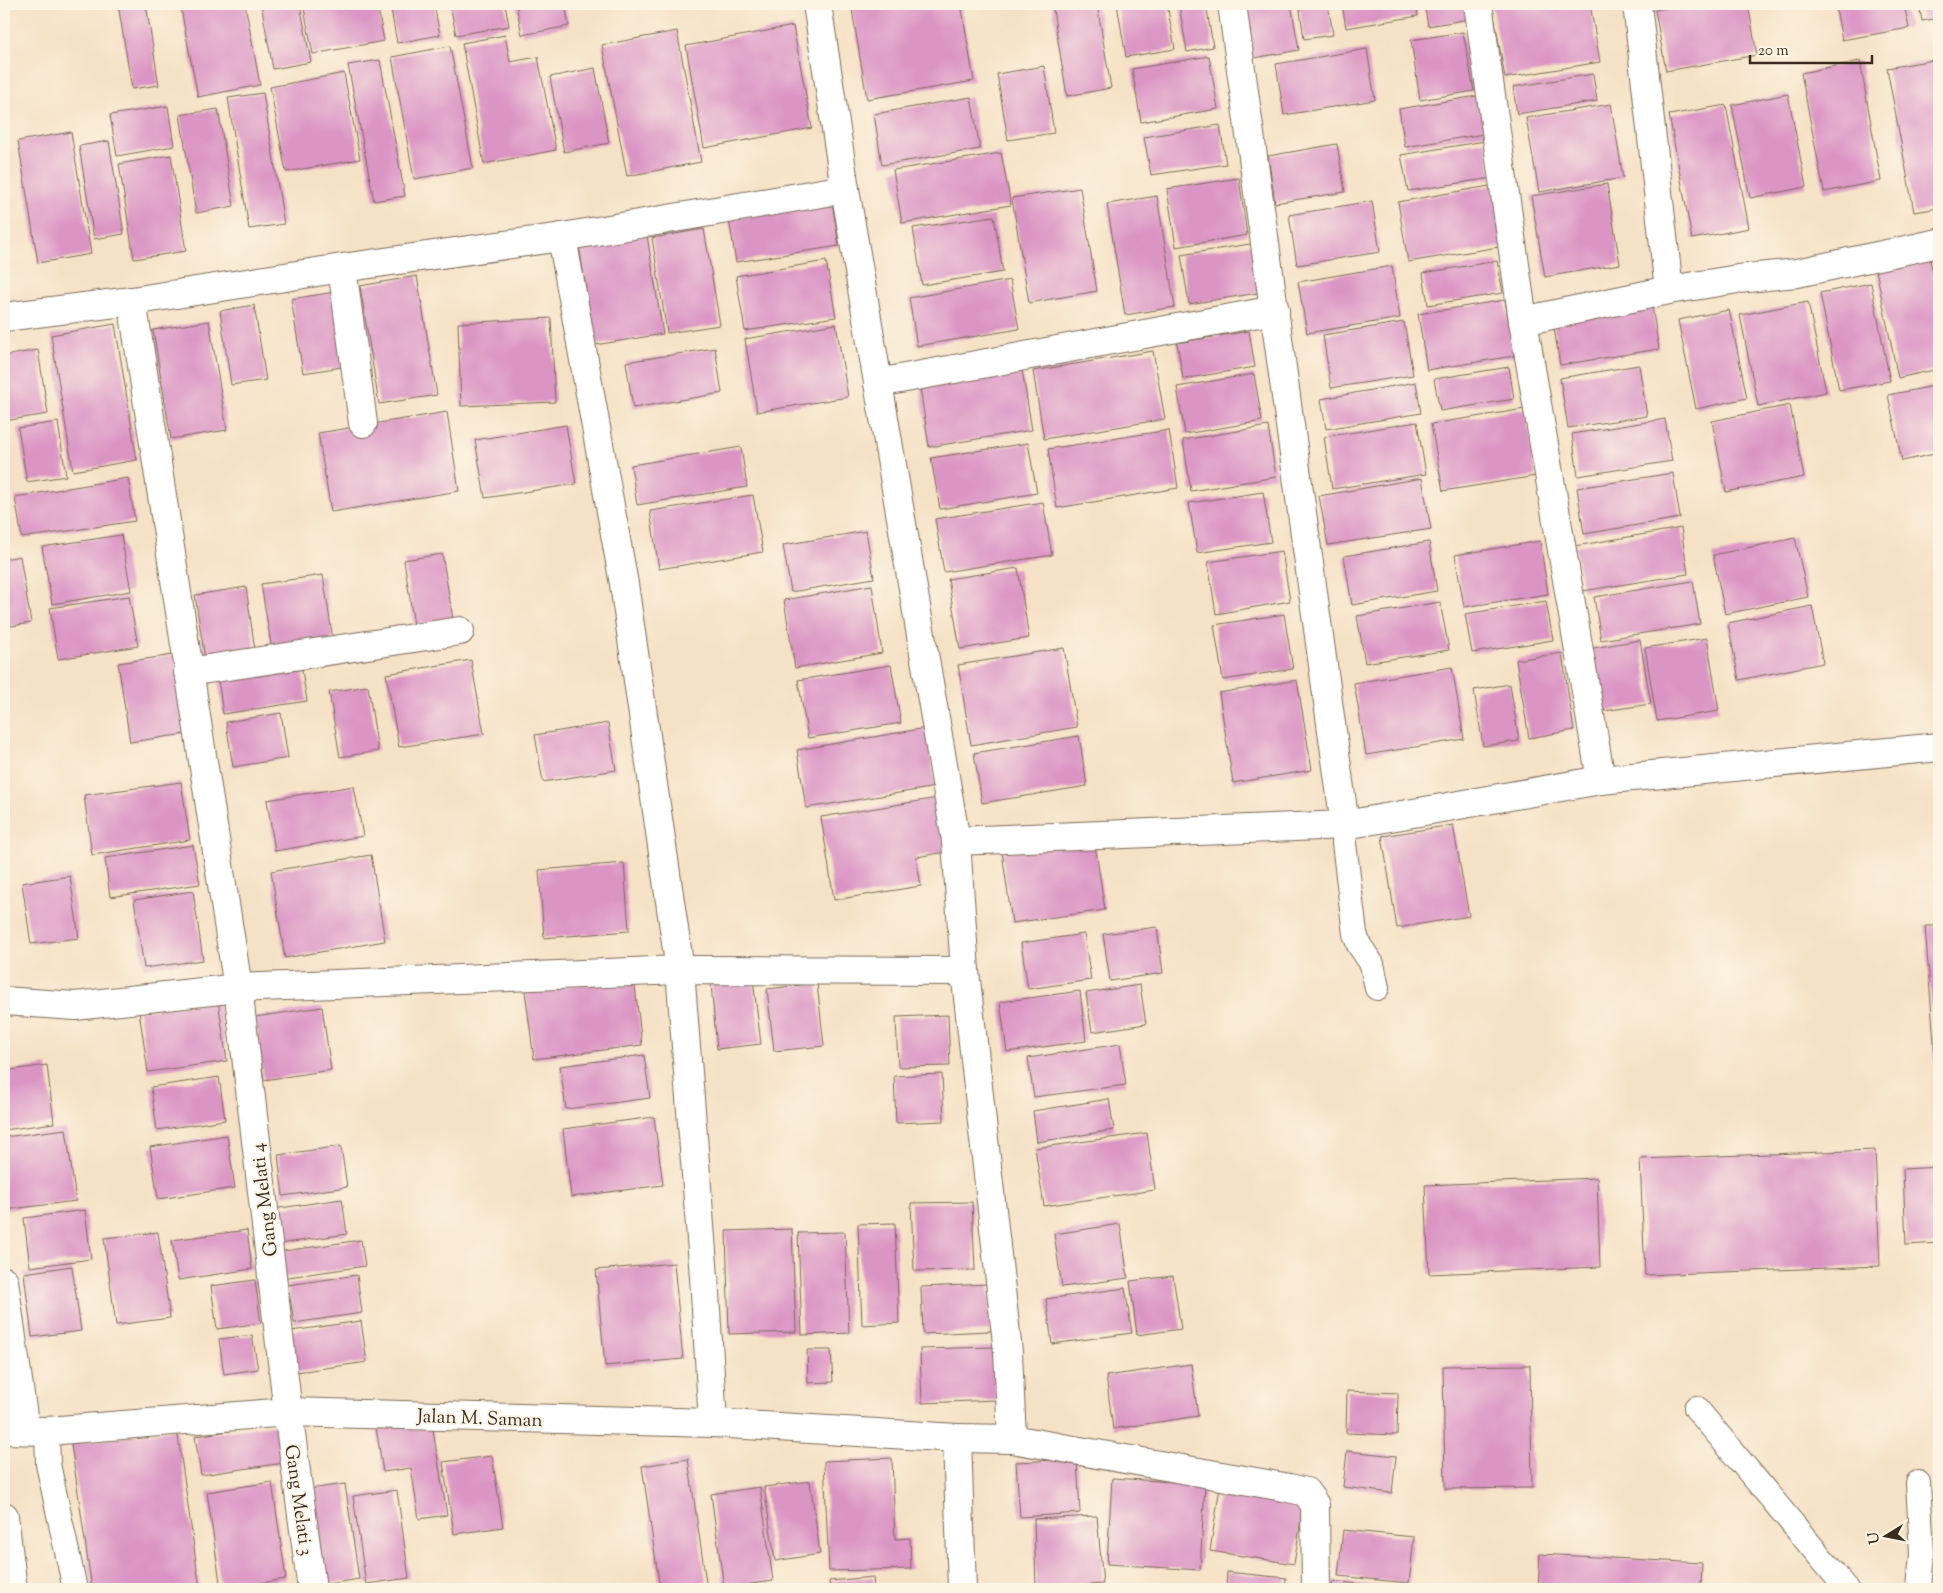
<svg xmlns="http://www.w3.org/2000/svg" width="1943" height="1593" font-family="'Sorts Mill Goudy',serif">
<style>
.building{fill:#db95c5}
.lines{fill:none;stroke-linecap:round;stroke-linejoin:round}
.service-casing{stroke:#7c6a58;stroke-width:26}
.minor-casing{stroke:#7c6a58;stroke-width:30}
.tertiary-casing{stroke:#7c6a58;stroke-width:30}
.service{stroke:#fff;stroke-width:24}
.minor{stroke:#fff;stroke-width:28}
.tertiary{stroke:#fff;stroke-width:28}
.labels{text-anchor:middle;stroke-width:4;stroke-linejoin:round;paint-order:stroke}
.street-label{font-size:19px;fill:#3b2a1e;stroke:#fcf5e5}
</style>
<rect width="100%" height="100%" fill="#fcf5e5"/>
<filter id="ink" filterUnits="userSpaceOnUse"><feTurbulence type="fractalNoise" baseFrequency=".02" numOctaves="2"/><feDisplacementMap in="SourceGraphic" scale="10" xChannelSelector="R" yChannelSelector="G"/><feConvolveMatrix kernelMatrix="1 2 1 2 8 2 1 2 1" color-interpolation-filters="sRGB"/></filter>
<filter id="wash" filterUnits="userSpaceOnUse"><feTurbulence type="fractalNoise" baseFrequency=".0096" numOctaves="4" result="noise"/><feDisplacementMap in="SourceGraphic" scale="20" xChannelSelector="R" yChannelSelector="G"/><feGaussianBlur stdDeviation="1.12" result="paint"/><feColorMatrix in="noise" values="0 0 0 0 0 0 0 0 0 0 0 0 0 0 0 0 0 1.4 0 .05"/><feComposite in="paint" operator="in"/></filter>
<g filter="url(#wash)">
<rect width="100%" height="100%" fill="#f5e1c5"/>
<g id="blocks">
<g class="building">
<polygon points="118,4 146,4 159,85 132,89"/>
<polygon points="180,4 245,4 260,85 198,97"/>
<polygon points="261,4 300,4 311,62 273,69"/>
<polygon points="303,4 377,4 384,41 313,54"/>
<polygon points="390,4 434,4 440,35 397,43"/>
<polygon points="450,4 505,4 509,26 456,35"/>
<polygon points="516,4 565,4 569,26 522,35"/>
<polygon points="851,4 961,4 974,81 867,99"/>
<polygon points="1052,4 1097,4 1111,88 1067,96"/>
<polygon points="1117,4 1167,4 1175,49 1126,57"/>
<polygon points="1179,4 1206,4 1213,47 1187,52"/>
<polygon points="1240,4 1291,4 1299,50 1249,59"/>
<polygon points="1299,4 1328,4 1333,35 1304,39"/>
<polygon points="1342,4 1416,4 1418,16 1346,28"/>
<polygon points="1424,4 1474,4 1476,18 1428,26"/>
<polygon points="1492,4 1590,4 1600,62 1505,78"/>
<polygon points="1691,4 1748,4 1757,55 1666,71 1655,10"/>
<polygon points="1835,4 1904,4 1909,28 1842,40"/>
<polygon points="1919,4 1939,4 1939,18 1922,21"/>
<polygon points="793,26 812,128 704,148 686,46"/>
<polygon points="677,31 701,162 627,176 602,45"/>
<polygon points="1463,32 1474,91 1420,100 1411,40"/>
<polygon points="505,35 510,62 538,57 556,150 484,164 462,43"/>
<polygon points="450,46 473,168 414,179 392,57"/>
<polygon points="1367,49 1375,100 1284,115 1276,64"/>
<polygon points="1209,56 1218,109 1141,122 1132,69"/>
<polygon points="1939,59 1939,208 1914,212 1887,68"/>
<polygon points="380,60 405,196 374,201 348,65"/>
<polygon points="1860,61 1881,181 1824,192 1801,73"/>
<polygon points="1044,66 1054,133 1008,140 997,74"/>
<polygon points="595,68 609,143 564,152 550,77"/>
<polygon points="344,73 360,159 286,172 270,87"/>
<polygon points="1593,74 1597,101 1517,114 1513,87"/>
<polygon points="263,93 284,224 249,229 228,98"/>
<polygon points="1788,94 1806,187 1750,198 1732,105"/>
<polygon points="1483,95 1490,133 1405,147 1399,109"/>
<polygon points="971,97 980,149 882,165 874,114"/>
<polygon points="1611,104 1623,178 1539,192 1526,118"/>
<polygon points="1726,105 1749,228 1692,239 1669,115"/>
<polygon points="168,106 174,146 117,156 110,115"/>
<polygon points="218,109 234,206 196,213 180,115"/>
<polygon points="1220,125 1226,164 1151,175 1144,137"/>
<polygon points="71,132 91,254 38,263 18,141"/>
<polygon points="109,141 124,234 94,239 79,146"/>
<polygon points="1485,141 1492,178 1408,191 1401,155"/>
<polygon points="1337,144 1345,192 1275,203 1268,156"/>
<polygon points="1001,153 1011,205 902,223 893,170"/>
<polygon points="171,155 186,251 134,259 119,164"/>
<polygon points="1239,178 1247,235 1176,247 1167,189"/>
<polygon points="1607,184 1620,264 1545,277 1531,196"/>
<polygon points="1495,185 1505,246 1408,262 1398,202"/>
<polygon points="1080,188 1097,291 1029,303 1012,198"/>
<polygon points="1157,196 1175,307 1125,315 1107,204"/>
<polygon points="1372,201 1380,252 1297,265 1289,215"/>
<polygon points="832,202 839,246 736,262 729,219"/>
<polygon points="994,216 1003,272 922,285 913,228"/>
<polygon points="704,229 720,325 667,333 652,238"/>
<polygon points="647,235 663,334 595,345 579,245"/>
<polygon points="1256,243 1264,292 1189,304 1181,255"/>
<polygon points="1930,259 1939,306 1939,369 1898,378 1876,270"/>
<polygon points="826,261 836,317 745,331 736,276"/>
<polygon points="1497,261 1503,293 1428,305 1423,273"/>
<polygon points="1392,266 1400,318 1307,333 1298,282"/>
<polygon points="417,276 437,395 379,404 360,286"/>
<polygon points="1010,280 1019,329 917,346 909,298"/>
<polygon points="1871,283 1890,381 1839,390 1820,293"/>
<polygon points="335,292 348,366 303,373 291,299"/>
<polygon points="1505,300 1514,356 1427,370 1418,314"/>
<polygon points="1808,302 1826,392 1758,406 1740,315"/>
<polygon points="254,305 266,380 231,385 220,311"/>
<polygon points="1652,306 1659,349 1560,365 1553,322"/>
<polygon points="1729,310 1747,398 1696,409 1678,320"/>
<polygon points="551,318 555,402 461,406 458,323"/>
<polygon points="209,321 227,430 171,439 153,330"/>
<polygon points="1404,322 1413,375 1331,388 1323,335"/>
<polygon points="115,324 137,460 73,471 51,335"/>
<polygon points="836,324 848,397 757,412 745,339"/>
<polygon points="1249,331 1255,367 1183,379 1177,343"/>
<polygon points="715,348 722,393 633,408 626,362"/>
<polygon points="38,350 48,414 4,421 4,356"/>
<polygon points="1153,351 1165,419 1044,439 1033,371"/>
<polygon points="1639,365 1647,416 1568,428 1560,378"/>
<polygon points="1509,367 1514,399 1440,411 1434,379"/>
<polygon points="1022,370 1032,430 929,447 920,387"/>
<polygon points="1254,374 1262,421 1185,434 1177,387"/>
<polygon points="1416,382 1421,413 1326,429 1321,399"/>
<polygon points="1939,385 1939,453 1902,461 1888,395"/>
<polygon points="1790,405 1804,477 1726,492 1712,421"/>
<polygon points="1525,409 1536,476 1443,491 1431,424"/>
<polygon points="447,412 459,491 331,512 318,433"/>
<polygon points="1665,419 1672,461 1578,476 1572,434"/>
<polygon points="58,422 66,476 27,482 18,428"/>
<polygon points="1417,422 1426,474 1332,489 1324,437"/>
<polygon points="566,425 576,484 485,498 475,440"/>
<polygon points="1268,426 1276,477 1191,491 1183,440"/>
<polygon points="1169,430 1178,488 1057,508 1048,449"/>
<polygon points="1028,443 1037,493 940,509 931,458"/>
<polygon points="741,447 747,487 637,505 631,465"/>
<polygon points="1673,473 1680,518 1584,534 1577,488"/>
<polygon points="128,478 135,521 22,538 15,497"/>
<polygon points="1422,478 1431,529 1328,545 1319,496"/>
<polygon points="1263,492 1271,542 1197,553 1189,503"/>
<polygon points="753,495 763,552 659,569 650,511"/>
<polygon points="1043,502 1052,555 944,572 935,519"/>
<polygon points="1681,528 1688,574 1583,591 1575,546"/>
<polygon points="866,531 874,578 791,592 783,545"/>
<polygon points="121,535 131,591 52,604 42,547"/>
<polygon points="1795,538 1808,597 1725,614 1713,555"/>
<polygon points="1540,541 1548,594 1464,607 1455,555"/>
<polygon points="1429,542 1437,591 1352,605 1344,556"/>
<polygon points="1282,551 1290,601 1216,614 1208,562"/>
<polygon points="442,554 453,619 414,625 404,560"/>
<polygon points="20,556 31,623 4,627 4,559"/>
<polygon points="1018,568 1029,638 960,649 948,579"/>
<polygon points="323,575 333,640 272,650 261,584"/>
<polygon points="1693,581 1700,624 1601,640 1594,597"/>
<polygon points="872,585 882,653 795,668 784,600"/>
<polygon points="246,587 255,651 205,659 195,595"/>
<polygon points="129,596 138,646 58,659 50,608"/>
<polygon points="1546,601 1553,640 1472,653 1465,614"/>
<polygon points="1440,602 1449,650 1365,663 1357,616"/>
<polygon points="1812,606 1823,663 1739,680 1728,623"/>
<polygon points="1284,614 1293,669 1223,680 1214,625"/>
<polygon points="1707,638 1719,711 1657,721 1645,648"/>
<polygon points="1640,640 1651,704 1597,712 1587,649"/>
<polygon points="1064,648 1077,727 971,745 958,665"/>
<polygon points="1562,653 1574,730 1529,738 1516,660"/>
<polygon points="180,654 192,733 130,742 118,663"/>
<polygon points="300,659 307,701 223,714 217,672"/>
<polygon points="471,660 484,734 399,747 386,674"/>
<polygon points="891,665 901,723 808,738 798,680"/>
<polygon points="1452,667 1464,739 1366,755 1354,683"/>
<polygon points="1297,680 1312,770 1233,783 1219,693"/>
<polygon points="1510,684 1519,741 1483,746 1474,690"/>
<polygon points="368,686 378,751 340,757 329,692"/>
<polygon points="281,713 288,758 233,767 226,722"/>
<polygon points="608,723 616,770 543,782 535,735"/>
<polygon points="926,728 936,787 806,808 797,750"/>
<polygon points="1079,736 1087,786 982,803 974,753"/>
<polygon points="181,782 190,840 92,855 84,795"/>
<polygon points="354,786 363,836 275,851 267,800"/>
<polygon points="938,798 946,852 916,857 921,886 834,900 821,817"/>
<polygon points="1453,825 1469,916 1397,928 1382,836"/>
<polygon points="4,831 9,860 4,861"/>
<polygon points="1094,838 1105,910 1012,923 1002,852"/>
<polygon points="193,845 200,884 110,897 105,858"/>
<polygon points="371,855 385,941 285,958 271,871"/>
<polygon points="624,863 629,931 544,938 539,870"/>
<polygon points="70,876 79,938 31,944 22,883"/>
<polygon points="193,891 203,960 144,968 134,900"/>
<polygon points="1925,926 1939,926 1939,1095 1938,1095"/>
<polygon points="1157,927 1163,973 1110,981 1103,934"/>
<polygon points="1084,934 1091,980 1028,989 1021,943"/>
<polygon points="634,978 642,1045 534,1059 525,991"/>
<polygon points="753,979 761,1044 717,1049 711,984"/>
<polygon points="817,983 824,1046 774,1051 767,989"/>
<polygon points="1140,985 1146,1024 1092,1032 1086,993"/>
<polygon points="1080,991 1086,1041 1007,1052 1000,1002"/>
<polygon points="218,1000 227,1061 148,1072 139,1011"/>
<polygon points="322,1007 331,1070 264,1080 255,1017"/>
<polygon points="948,1015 950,1066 898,1067 896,1017"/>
<polygon points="1120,1044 1126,1085 1034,1097 1028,1058"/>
<polygon points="644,1055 650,1098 566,1109 560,1066"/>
<polygon points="47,1065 54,1123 4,1130 4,1071"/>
<polygon points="942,1074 944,1121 896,1123 894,1076"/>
<polygon points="219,1077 225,1120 157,1130 151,1087"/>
<polygon points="1109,1099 1114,1130 1037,1142 1033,1111"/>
<polygon points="654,1117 663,1185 571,1197 563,1129"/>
<polygon points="66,1129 76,1201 4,1210 4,1137"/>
<polygon points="1147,1133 1155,1190 1044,1206 1035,1148"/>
<polygon points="227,1135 235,1188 158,1199 150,1147"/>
<polygon points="341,1146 347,1187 283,1196 278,1155"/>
<polygon points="1875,1150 1880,1266 1645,1275 1640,1159"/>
<polygon points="1939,1167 1939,1243 1906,1245 1903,1169"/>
<polygon points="1597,1178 1600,1267 1429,1274 1425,1185"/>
<polygon points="342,1199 347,1234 279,1244 273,1209"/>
<polygon points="972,1202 975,1270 914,1271 911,1203"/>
<polygon points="85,1210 91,1259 30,1267 24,1218"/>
<polygon points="895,1223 899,1323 862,1325 858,1224"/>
<polygon points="1120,1224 1128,1278 1062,1287 1054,1234"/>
<polygon points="792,1229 796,1332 729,1334 726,1231"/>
<polygon points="247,1230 252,1269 178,1280 172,1240"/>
<polygon points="158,1232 170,1318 116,1325 104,1238"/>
<polygon points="845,1232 849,1333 802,1335 798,1233"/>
<polygon points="361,1240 365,1266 281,1278 277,1252"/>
<polygon points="674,1263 683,1359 605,1366 596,1270"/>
<polygon points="72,1266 81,1331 32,1337 24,1273"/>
<polygon points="357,1275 362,1313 294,1323 288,1285"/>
<polygon points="1173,1276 1181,1329 1137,1335 1130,1281"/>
<polygon points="255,1280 261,1323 217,1329 211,1286"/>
<polygon points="989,1284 991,1331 923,1334 921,1287"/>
<polygon points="1125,1288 1132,1333 1052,1344 1046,1299"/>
<polygon points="361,1321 367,1362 297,1372 291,1331"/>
<polygon points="252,1335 258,1369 224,1374 219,1339"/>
<polygon points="994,1347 996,1400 922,1403 920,1349"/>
<polygon points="807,1350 831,1350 833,1382 808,1383"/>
<polygon points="1191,1364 1198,1416 1113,1429 1106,1376"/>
<polygon points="1530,1365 1532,1488 1445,1489 1443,1366"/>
<polygon points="1347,1391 1398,1393 1397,1435 1346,1433"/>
<polygon points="431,1418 447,1515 419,1519 411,1468 383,1472 376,1427"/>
<polygon points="278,1424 284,1463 201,1475 195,1436"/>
<polygon points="177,1429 200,1589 92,1589 71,1444"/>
<polygon points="1347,1451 1396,1456 1392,1493 1343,1487"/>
<polygon points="492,1456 503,1527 454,1534 443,1462"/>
<polygon points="892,1458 895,1539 910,1538 911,1569 829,1571 824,1461"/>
<polygon points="688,1459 707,1589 660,1589 642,1466"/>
<polygon points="1077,1459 1080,1513 1020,1517 1016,1462"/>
<polygon points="1112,1478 1205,1484 1200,1570 1107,1564"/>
<polygon points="810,1481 820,1554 775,1561 764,1487"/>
<polygon points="272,1482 286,1579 221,1589 207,1492"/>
<polygon points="345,1484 359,1579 322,1585 309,1489"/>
<polygon points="760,1487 773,1581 724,1588 711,1494"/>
<polygon points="1220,1487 1304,1500 1294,1564 1210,1551"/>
<polygon points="397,1490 409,1578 366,1584 353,1496"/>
<polygon points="1097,1516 1103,1584 1036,1588 1034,1519"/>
<polygon points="1343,1530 1414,1537 1409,1583 1338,1576"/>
<polygon points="1540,1554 1702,1563 1701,1589 1538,1589"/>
<polygon points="1227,1572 1286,1578 1285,1589 1226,1589"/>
<polygon points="873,1577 874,1589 830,1589 829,1581"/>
<polygon points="1333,1581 1394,1588 1394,1589 1332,1589"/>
</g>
</g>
</g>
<g filter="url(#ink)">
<use href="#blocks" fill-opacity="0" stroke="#7c6a58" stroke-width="1"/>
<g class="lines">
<g class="service-casing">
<g id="service">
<polyline points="1345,825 1344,843 1355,934 1359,945 1372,964 1377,988"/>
<polyline points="1696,1408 1847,1589"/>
<polyline points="47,1431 48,1464 75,1589"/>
<polyline points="1918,1483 1922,1553 1919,1589"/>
</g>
</g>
<g class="minor-casing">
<g id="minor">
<polyline points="817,4 845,189 956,841 965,971 1008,1352 1012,1439 957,1438"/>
<polyline points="1232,4 1345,825"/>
<polyline points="1478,4 1523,321 1601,780"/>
<polyline points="1637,4 1669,290"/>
<polyline points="562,237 624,584 680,970 704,1277 713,1423"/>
<polyline points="342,268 363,423"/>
<polyline points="132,301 238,988 288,1412 312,1589"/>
<polyline points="4,317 132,301 342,268 562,237 845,189"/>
<polyline points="1523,321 1669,290 1738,279 1797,273 1939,243"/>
<polyline points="878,383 1275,310"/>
<polyline points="188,672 460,631"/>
<polyline points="956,841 1345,825 1601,780 1939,747"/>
<polyline points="4,1001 75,1006 238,988 680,970 965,971"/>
<polyline points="4,1281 25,1430"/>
<polyline points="1012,1439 1289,1488 1306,1492 1315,1505 1316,1589"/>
<polyline points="4,1516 13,1589"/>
</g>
</g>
<g class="tertiary-casing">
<polyline id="tertiary" points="4,1430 47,1431 288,1412 713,1423 957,1438 962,1589"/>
</g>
<use href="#service" class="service"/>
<use href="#minor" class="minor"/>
<use href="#tertiary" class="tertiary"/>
</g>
</g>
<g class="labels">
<g class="street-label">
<text transform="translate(263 1200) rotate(-97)" y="7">Gang Melati 4</text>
<text transform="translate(480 1417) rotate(2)" y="7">Jalan M. Saman</text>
<text transform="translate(300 1500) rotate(82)" y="7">Gang Melati 3</text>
</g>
</g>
<rect width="1943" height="1593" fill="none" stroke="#fcf5e5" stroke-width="20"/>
<g transform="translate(1886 1536) rotate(260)" stroke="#fcf5e5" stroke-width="4" paint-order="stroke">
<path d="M0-4L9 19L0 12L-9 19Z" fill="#3b2a1e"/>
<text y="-8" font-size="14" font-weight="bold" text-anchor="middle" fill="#3b2a1e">U</text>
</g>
<path d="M1750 55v8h122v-8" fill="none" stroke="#3b2a1e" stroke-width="2.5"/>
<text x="1758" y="55" font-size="15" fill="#3b2a1e" stroke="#fcf5e5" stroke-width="4" paint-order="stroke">20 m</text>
</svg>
